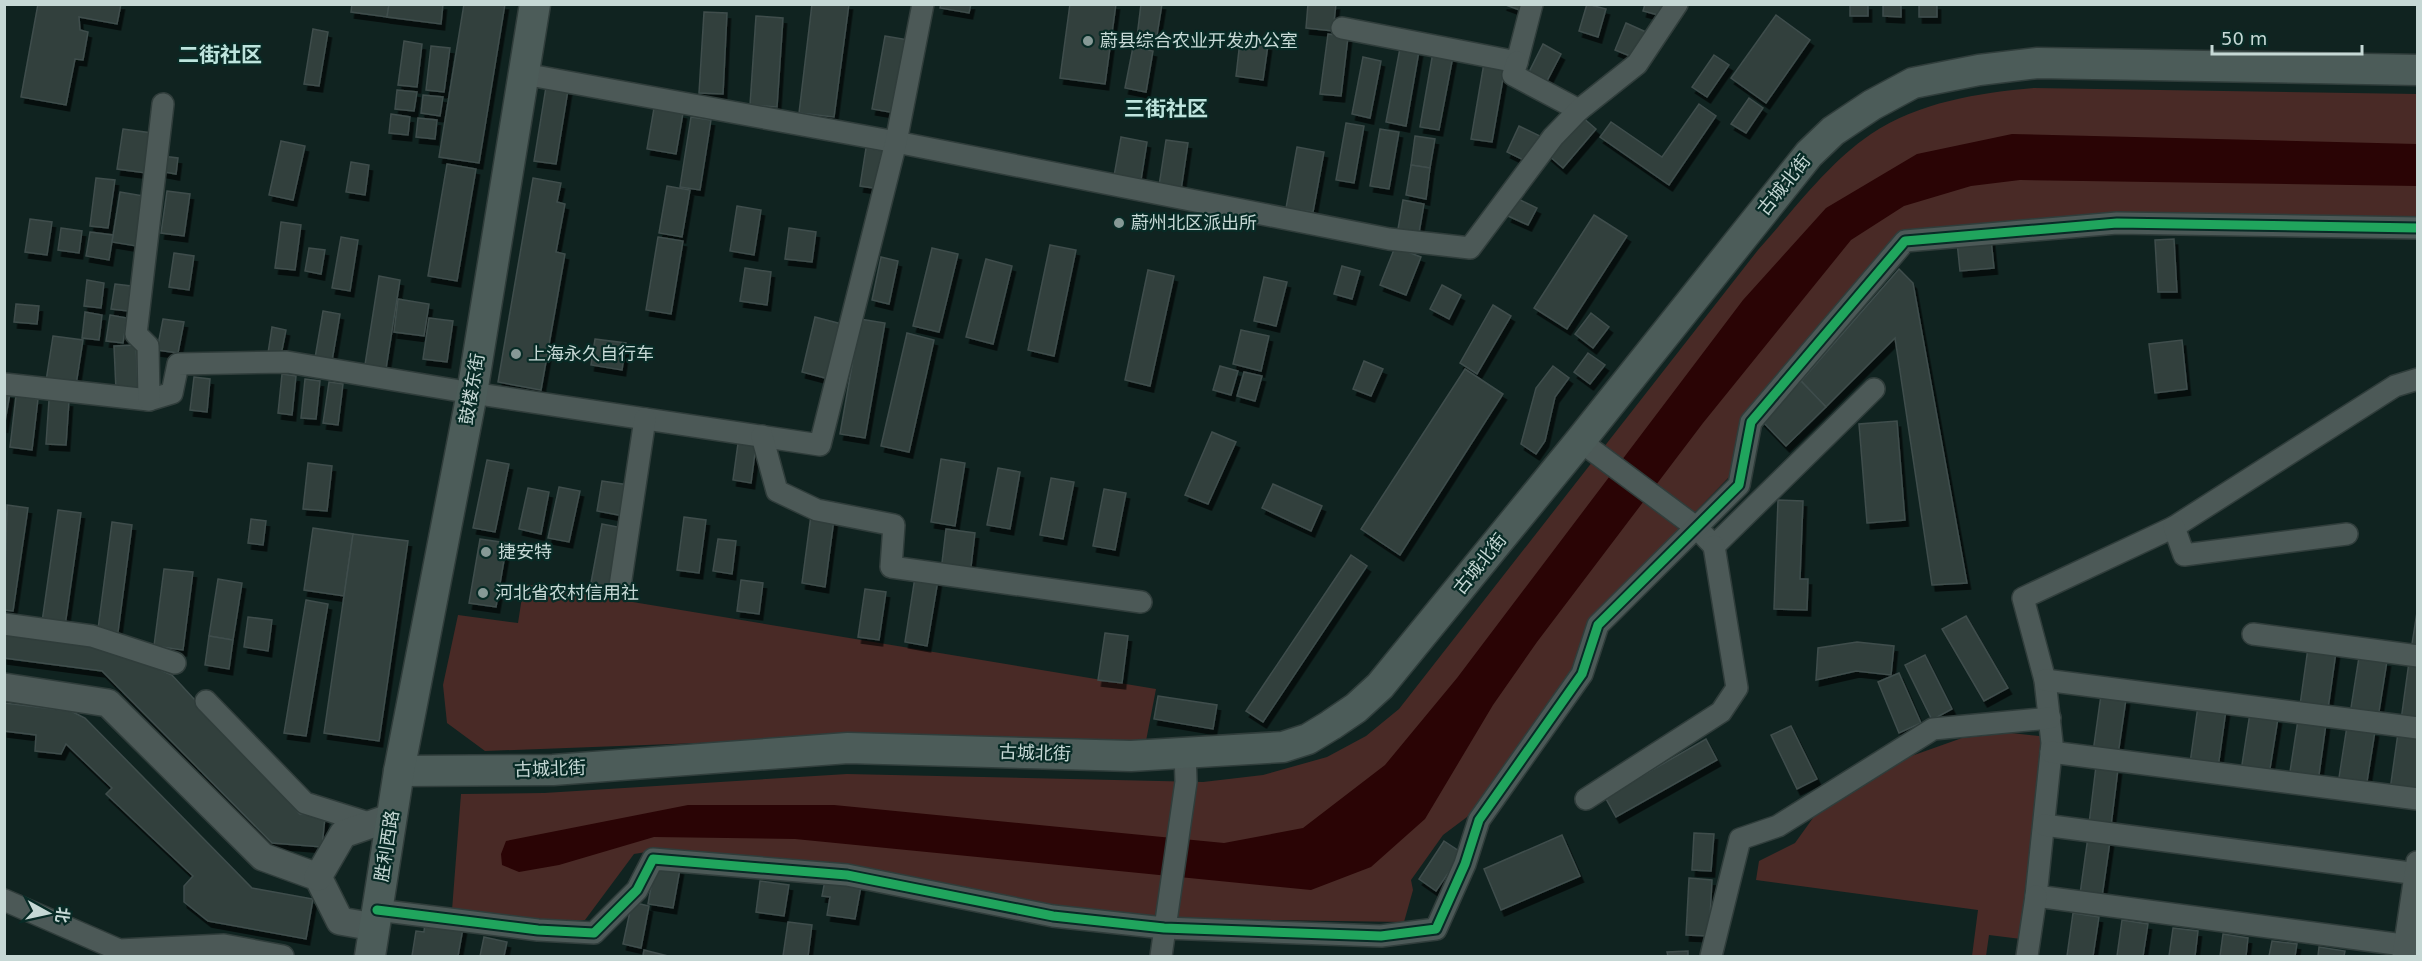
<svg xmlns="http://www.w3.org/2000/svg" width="2422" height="961" font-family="'DejaVu Sans','Noto Sans SC',sans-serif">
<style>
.green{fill:#492a26}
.water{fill:#2a0405}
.building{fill:#31403e;stroke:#3f4d4c;stroke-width:1.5;filter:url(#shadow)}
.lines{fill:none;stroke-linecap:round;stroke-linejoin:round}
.minor-casing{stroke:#303d3b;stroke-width:24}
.tertiary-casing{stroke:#303d3b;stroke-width:30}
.secondary-casing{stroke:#303d3b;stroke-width:33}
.minor{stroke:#4c5957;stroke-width:21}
.tertiary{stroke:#4c5957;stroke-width:27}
.secondary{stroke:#4c5c59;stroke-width:30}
.cycleway-casing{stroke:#082b26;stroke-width:13}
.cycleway{stroke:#20a55d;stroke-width:9}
.poi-dot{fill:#869996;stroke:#082b26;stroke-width:2}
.labels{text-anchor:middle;stroke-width:4.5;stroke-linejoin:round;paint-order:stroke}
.poi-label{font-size:18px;fill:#c6d8d5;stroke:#082b26;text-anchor:start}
.street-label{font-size:18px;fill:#c6d8d5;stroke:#082b26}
.quarter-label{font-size:21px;font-weight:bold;fill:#bee4dd;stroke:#082b26}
</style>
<defs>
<filter id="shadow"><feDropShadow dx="3.5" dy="6" stdDeviation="0" flood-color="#0009"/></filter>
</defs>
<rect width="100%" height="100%" fill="#102320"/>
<g class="green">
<path d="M2034,88L2417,94V223L2202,213L2061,219L1899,233L1736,456L1729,477L1603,608L1572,674L1467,817L1443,835L1411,880L1413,890L1404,922L1214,919L1072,912L659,850L634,854L585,920L539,925L452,910L461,794L544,793L847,774L1203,782L1263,775L1327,757L1366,736L1399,709L1758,250C1793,211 1827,164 1871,134C1919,102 1978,93 2034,88Z"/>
<polygon points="524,584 1156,689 1146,741 857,737 485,751 447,723 443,685 458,615 518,623"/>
<polygon points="2011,733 2048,737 2021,939 1989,935 1986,956 1972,956 1978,910 1756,880 1759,861 1795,843 1818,811 1889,764 1962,738"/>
</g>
<polygon class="water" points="2012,134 2417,144 2417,186 2020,180 1971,186 1904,206 1851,240 1703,423 1537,642 1493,705 1425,819 1371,867 1311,890 795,839 654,837 559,865 519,872 502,865 501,854 506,841 688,805 834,805 1224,843 1303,828 1385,765 1457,678 1743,300 1826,208 1917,154"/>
<g class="building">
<polygon points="38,4 121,4 117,24 79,17 80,30 88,32 83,60 75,59 66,105 21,97"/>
<polygon points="352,4 389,4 387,17 351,12"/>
<polygon points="389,4 443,4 441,24 387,17"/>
<polygon points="464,4 505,4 479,163 439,157"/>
<polygon points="812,4 849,4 834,117 799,113"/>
<polygon points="941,4 971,4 969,13 940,8"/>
<polygon points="1070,4 1116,4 1105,84 1060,78"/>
<polygon points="1141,4 1162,4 1156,41 1137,37"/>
<polygon points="1308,4 1336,4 1333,31 1306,28"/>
<polygon points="1503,4 1527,4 1525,12"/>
<polygon points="1587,4 1606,9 1598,37 1579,31"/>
<polygon points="1645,4 1665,4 1662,16 1643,11"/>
<rect x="1850" y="4" width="18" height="12"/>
<polygon points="1883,4 1901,4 1901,17 1883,16"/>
<rect x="1919" y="4" width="18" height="13"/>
<polygon points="704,12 727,13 723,94 699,93"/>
<polygon points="1776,15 1810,40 1766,103 1731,78"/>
<polygon points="756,16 783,18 777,107 750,105"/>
<polygon points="1626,23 1646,32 1635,58 1615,50"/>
<polygon points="313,29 328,32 319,86 304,84"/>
<polygon points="1328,34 1348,37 1341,96 1320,94"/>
<polygon points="885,36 909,40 895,113 872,109"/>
<polygon points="404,41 422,44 417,87 398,85"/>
<polygon points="1240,41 1268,45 1263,80 1236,76"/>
<polygon points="1543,44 1561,54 1547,81 1529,72"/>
<polygon points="431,46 450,48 444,92 426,90"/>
<polygon points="1133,47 1153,51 1146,92 1125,88"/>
<polygon points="1400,48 1419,51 1406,126 1386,122"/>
<polygon points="1433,52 1453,56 1439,130 1420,127"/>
<polygon points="1714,55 1729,65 1707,97 1692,87"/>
<polygon points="1363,57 1381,61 1370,118 1352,114"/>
<polygon points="1484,63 1505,67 1492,142 1471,139"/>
<polygon points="546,87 568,90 556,164 534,161"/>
<polygon points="397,90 417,92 414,111 395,109"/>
<polygon points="423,95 443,97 440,116 421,113"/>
<polygon points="1749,98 1763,108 1746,133 1731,124"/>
<polygon points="1699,104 1716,116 1669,185 1600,137 1611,122 1662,157"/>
<polygon points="654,108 683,113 676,154 647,149"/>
<polygon points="391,114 410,117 408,135 389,133"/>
<polygon points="1581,116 1596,129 1563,168 1548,155"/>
<polygon points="691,117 711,120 700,190 680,187"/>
<polygon points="418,118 437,120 435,139 416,137"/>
<polygon points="1346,123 1364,126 1354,183 1336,180"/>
<polygon points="1519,126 1540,136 1528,162 1507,152"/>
<polygon points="123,129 152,133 146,173 117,169"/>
<polygon points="1380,129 1399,132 1389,189 1370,186"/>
<polygon points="1415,136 1435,139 1430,168 1411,165"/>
<polygon points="1121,137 1147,142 1141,180 1114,176"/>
<polygon points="1166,140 1188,143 1181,190 1159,186"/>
<polygon points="281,141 305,146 293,200 269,195"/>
<polygon points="1297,147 1324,152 1313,212 1286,208"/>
<polygon points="866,148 886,151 880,189 860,186"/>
<polygon points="162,156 178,158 176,174 159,171"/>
<polygon points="351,162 369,165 365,195 346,192"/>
<polygon points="447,164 476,169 457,281 428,276"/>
<polygon points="1411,165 1430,168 1426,199 1406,195"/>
<polygon points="96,178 115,180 108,228 90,226"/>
<polygon points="533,178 561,183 557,202 565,204 556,252 565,254 541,390 498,382"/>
<polygon points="667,186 690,190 682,237 659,233"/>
<polygon points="167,191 190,194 184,236 161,233"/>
<polygon points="120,192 144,196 136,246 112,242"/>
<polygon points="1516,198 1537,208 1528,225 1508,216"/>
<polygon points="1403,200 1424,204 1419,233 1398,229"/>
<polygon points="737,206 761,210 754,255 730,251"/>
<polygon points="1594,215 1627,236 1567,329 1534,308"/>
<polygon points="30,219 52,222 47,255 25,252"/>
<polygon points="281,222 301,225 295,270 275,268"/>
<polygon points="61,228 82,231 79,253 58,250"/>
<polygon points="789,228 816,232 812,262 785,259"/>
<polygon points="90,232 113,235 109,260 86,256"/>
<polygon points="341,237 358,240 350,291 332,288"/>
<polygon points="658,237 683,241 671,314 646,310"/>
<polygon points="1991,239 1994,268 1960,271 1957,242"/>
<polygon points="2174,239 2177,292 2158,292 2155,240"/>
<polygon points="1050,245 1076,250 1054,356 1028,350"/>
<polygon points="1395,247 1421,257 1406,295 1380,285"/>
<polygon points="309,248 325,250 321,274 305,271"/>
<polygon points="932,248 958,254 939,332 913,326"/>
<polygon points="174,253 194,256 189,290 169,287"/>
<polygon points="881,257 898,261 889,304 872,300"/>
<polygon points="986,259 1012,266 993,344 966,337"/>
<polygon points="1342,266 1360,271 1352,299 1334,294"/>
<polygon points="745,268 771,272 767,305 740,301"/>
<polygon points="1899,269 1913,283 1967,583 1932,585 1895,338 1826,407 1801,381"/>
<polygon points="1148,270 1174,276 1150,386 1125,380"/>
<polygon points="379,276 400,280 385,375 364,371"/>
<polygon points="1264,277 1287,282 1276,326 1254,321"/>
<polygon points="87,280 104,283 101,308 84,306"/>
<polygon points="115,284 131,286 128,311 111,309"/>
<polygon points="1442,285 1461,295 1449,319 1430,309"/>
<polygon points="398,299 429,304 424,336 394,332"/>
<polygon points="16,304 39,306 37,324 14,322"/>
<polygon points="1493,305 1511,316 1477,374 1460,363"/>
<polygon points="323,311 340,314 332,361 315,358"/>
<polygon points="85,312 102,315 99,340 82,338"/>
<polygon points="1591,313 1609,327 1593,348 1575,334"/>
<polygon points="110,315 127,318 123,343 106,341"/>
<polygon points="815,317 842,324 829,379 802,372"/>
<polygon points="429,318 453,321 447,362 423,359"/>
<polygon points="163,319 184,322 178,353 157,350"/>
<polygon points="860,319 885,323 865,438 840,434"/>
<polygon points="272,327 286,330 281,355 268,353"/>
<polygon points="1241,330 1269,336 1261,371 1233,364"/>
<polygon points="907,333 934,340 909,452 881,446"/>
<polygon points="53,336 83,340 76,385 46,381"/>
<polygon points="595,339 626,343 622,370 591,365"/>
<polygon points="2182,340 2187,389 2155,393 2149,344"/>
<polygon points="136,345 138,389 116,390 114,346"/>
<polygon points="1588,353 1605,365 1590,384 1574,372"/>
<polygon points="1364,361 1383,369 1371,396 1353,389"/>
<polygon points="1220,366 1238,371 1231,395 1213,390"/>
<polygon points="1553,366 1569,378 1555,397 1545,441 1536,454 1521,444 1536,388"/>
<polygon points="1465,369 1503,394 1400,555 1361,529"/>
<polygon points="1244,372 1262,376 1255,401 1237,396"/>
<polygon points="282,374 296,376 292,415 278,413"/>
<polygon points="194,377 210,379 207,412 190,410"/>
<polygon points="305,379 320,381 316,419 301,418"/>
<polygon points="1801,381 1826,407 1786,446 1761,420"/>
<polygon points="329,382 343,384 338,425 323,423"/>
<polygon points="4,392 10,393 4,427"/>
<polygon points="16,396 38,399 32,450 10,447"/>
<polygon points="49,400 69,401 66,445 46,444"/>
<polygon points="1897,421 1905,520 1867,523 1859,424"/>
<polygon points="1212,432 1236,442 1208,504 1185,495"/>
<polygon points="739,436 757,438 751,483 733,480"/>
<polygon points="941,459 965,463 955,526 931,522"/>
<polygon points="487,460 509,464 495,532 473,528"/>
<polygon points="308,463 332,466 327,511 303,509"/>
<polygon points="998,468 1020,472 1010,529 987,525"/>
<polygon points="1051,478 1074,482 1063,539 1040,535"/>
<polygon points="602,481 629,485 624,516 597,511"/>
<polygon points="1273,484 1322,506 1311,531 1262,508"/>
<polygon points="559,487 580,491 569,542 548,538"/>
<polygon points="528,488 549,492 541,534 519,529"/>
<polygon points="1104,489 1126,493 1115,550 1093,546"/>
<polygon points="1778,500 1803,501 1800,579 1808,579 1807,610 1774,609"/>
<polygon points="7,505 28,508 13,611 4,610"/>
<polygon points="58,510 81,513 65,626 42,622"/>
<polygon points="811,515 834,519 825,587 802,583"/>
<polygon points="684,517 706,520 699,573 677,570"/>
<polygon points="251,519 266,521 263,545 248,543"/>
<polygon points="112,522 132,525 118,632 98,629"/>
<polygon points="602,524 623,528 611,592 590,588"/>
<polygon points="313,528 353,534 344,596 304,590"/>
<polygon points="946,529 975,533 970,575 941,571"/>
<polygon points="353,534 408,541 379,741 324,733"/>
<polygon points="480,539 507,543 496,607 469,603"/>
<polygon points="718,539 736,541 732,574 713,571"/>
<polygon points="1351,555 1367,566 1263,722 1246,711"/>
<polygon points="164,569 193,572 183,650 154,646"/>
<polygon points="915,577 938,580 927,646 905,642"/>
<polygon points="218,579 242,583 233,640 209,636"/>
<polygon points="741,580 763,583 759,614 737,611"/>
<polygon points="865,589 886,592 879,640 858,637"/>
<polygon points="306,600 328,604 306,736 284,733"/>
<polygon points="2418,606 2418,651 2411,650"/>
<polygon points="1966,616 2008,688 1984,701 1942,629"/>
<polygon points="248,617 272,620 268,651 244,647"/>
<polygon points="4,629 94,641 172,675 300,814 325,817 322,847 272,843 102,671 4,658"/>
<polygon points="1105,633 1128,636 1122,683 1098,680"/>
<polygon points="209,636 233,640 229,669 205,665"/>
<polygon points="1857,642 1894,646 1891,675 1856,671 1816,680 1818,648"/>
<polygon points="2308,648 2336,652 2328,709 2300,705"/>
<polygon points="1925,655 1952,709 1932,720 1905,665"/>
<polygon points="2359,657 2387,661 2378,718 2350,714"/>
<polygon points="2409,662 2418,663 2418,722 2401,720"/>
<polygon points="1899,673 1921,723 1899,733 1878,682"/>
<polygon points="2101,695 2126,699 2118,755 2093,752"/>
<polygon points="1158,696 1217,705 1213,729 1154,719"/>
<polygon points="4,703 71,711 85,718 252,888 313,899 306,939 208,921 184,902 184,886 193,876 106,794 112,788 66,744 61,754 35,751 36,735 4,731"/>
<polygon points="2198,706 2226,710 2218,768 2190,763"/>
<polygon points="2250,713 2278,718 2269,775 2241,771"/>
<polygon points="2298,720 2326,724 2318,782 2289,778"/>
<polygon points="1791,726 1817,779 1797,789 1771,735"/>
<polygon points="2347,726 2375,731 2366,788 2338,784"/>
<polygon points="2398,733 2418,736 2418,795 2390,790"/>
<polygon points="1706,739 1717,760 1616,817 1605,797"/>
<polygon points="2096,766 2118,769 2111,826 2089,824"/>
<polygon points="1694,833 1714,834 1711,871 1692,870"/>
<polygon points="1562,835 1580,876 1501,910 1484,869"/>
<polygon points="2088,837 2110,841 2102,897 2080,894"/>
<polygon points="1444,841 1462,853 1436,891 1419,879"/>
<polygon points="655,864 680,869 673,908 648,904"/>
<polygon points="1689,878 1712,880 1709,936 1686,935"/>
<polygon points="825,880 861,886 855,919 827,915 830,897 822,896"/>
<polygon points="760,881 789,885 784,916 756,912"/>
<polygon points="632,902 649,906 641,948 623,944"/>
<polygon points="2073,913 2099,917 2093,956 2067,956"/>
<polygon points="2122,920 2148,924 2143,956 2117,956"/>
<polygon points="425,922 463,928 458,956 412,956 416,931 424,932"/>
<polygon points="788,922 812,925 808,956 783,956"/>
<polygon points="2173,928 2198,931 2195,956 2169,956"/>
<polygon points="2223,934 2248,938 2246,956 2220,956"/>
<polygon points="484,937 507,942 504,956 480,956"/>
<polygon points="2272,941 2297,944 2295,956 2269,956"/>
<polygon points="2319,947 2345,951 2344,956 2318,956"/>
<polygon points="644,950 668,956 643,956"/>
<polygon points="1688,951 1688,956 1668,956 1667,952"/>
</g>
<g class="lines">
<g class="minor-casing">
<g id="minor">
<polyline points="1342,28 1517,62 1532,4"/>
<polyline points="1517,62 1513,75 1579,110"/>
<polyline points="524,74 896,142 1389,239 1470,248 1553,137 1579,110 1637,64 1677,4"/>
<polyline points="2418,379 2395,386 2174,527 2023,598 2045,680 2052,743 2036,896 2418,947"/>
<polyline points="4,384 149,400 172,393 178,364 287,362 472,393 820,445 896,142 923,4"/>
<polyline points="149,400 148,346 136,334 163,104"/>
<polyline points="762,436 777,491 817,510 894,525 891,567 1141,602"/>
<polyline points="1580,441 1697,528 1714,546 1874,389"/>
<polyline points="2174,527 2184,555 2347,534"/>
<polyline points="620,586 645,419"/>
<polyline points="4,624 92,636 175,663"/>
<polyline points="2253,634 2418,656"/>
<polyline points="2045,680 2418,728"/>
<polyline points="206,701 305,803 372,824"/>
<polyline points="2051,752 2418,799"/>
<polyline points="1586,799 1721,712 1737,688 1714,546"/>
<polyline points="2044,825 2418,874"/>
<polyline points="4,900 119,950 224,945 283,956"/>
<polyline points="377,910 538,930 594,933 637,890 653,859 847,875 1053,916 1164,928 1381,936 1436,929 1465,864 1479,820 1582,674 1598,625 1739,485 1751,422 1905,241 2117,223 2418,228"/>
<polyline points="1161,956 1186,782 1185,753"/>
<polyline points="1711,956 1740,839 1778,826 1933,729 2050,718"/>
<polyline points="2027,956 2036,896"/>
<polyline points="2403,956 2417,862"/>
</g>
</g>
<g class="tertiary-casing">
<g id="tertiary">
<polyline points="4,687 108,703 263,857 318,877 340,921 374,927"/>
<polyline points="318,877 343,834 392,817"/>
</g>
</g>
<g class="secondary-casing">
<g id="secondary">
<polyline points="399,771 553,770 848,748 1131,756 1283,747 1308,739 1331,725 1356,708 1380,686 1580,441 1809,154 1833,131 1872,105 1913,83 1979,70 2038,63 2418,70"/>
<polyline points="370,956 399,771 472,393 535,4"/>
</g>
</g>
<use href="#minor" class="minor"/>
<use href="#tertiary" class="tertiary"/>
<use href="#secondary" class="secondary"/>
<g class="cycleway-casing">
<polyline id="cycleway" points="377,910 538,930 594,933 637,890 653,859 847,875 1053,916 1164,928 1381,936 1436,929 1465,864 1479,820 1582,674 1598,625 1739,485 1751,422 1905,241 2117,223 2418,228"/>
</g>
<use href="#cycleway" class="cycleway"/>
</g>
<g class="poi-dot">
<circle cx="1088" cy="41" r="6"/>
<circle cx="1119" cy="223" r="6"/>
<circle cx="516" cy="354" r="6"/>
<circle cx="486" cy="552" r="6"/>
<circle cx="483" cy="593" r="6"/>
</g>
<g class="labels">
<g class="poi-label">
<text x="1100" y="47">蔚县综合农业开发办公室</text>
<text x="1131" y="229">蔚州北区派出所</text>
<text x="528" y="360">上海永久自行车</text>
<text x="498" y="558">捷安特</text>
<text x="495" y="599">河北省农村信用社</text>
</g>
<g class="street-label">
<text transform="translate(1784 185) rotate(-51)" y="6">古城北街</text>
<text transform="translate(472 389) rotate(-80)" y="6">鼓楼东街</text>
<text transform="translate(1480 564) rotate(-51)" y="6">古城北街</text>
<text transform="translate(1035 753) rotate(2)" y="6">古城北街</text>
<text transform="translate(550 769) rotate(-2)" y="6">古城北街</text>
<text transform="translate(387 846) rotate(-81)" y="6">胜利西路</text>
</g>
<g class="quarter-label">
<text x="220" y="62">二街社区</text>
<text x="1166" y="116">三街社区</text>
</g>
</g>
<rect width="2422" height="961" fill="none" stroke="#c6d8d5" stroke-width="12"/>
<g transform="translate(48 913) rotate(98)" stroke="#082b26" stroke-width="4.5" paint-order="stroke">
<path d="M0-4.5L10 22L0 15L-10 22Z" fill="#c6d8d5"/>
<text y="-9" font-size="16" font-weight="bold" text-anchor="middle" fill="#c6d8d5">北</text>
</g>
<path d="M2212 45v9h150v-9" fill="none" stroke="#c6d8d5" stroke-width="3"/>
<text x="2221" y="45" font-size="18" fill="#c6d8d5" stroke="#082b26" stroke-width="4.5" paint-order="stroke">50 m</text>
</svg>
